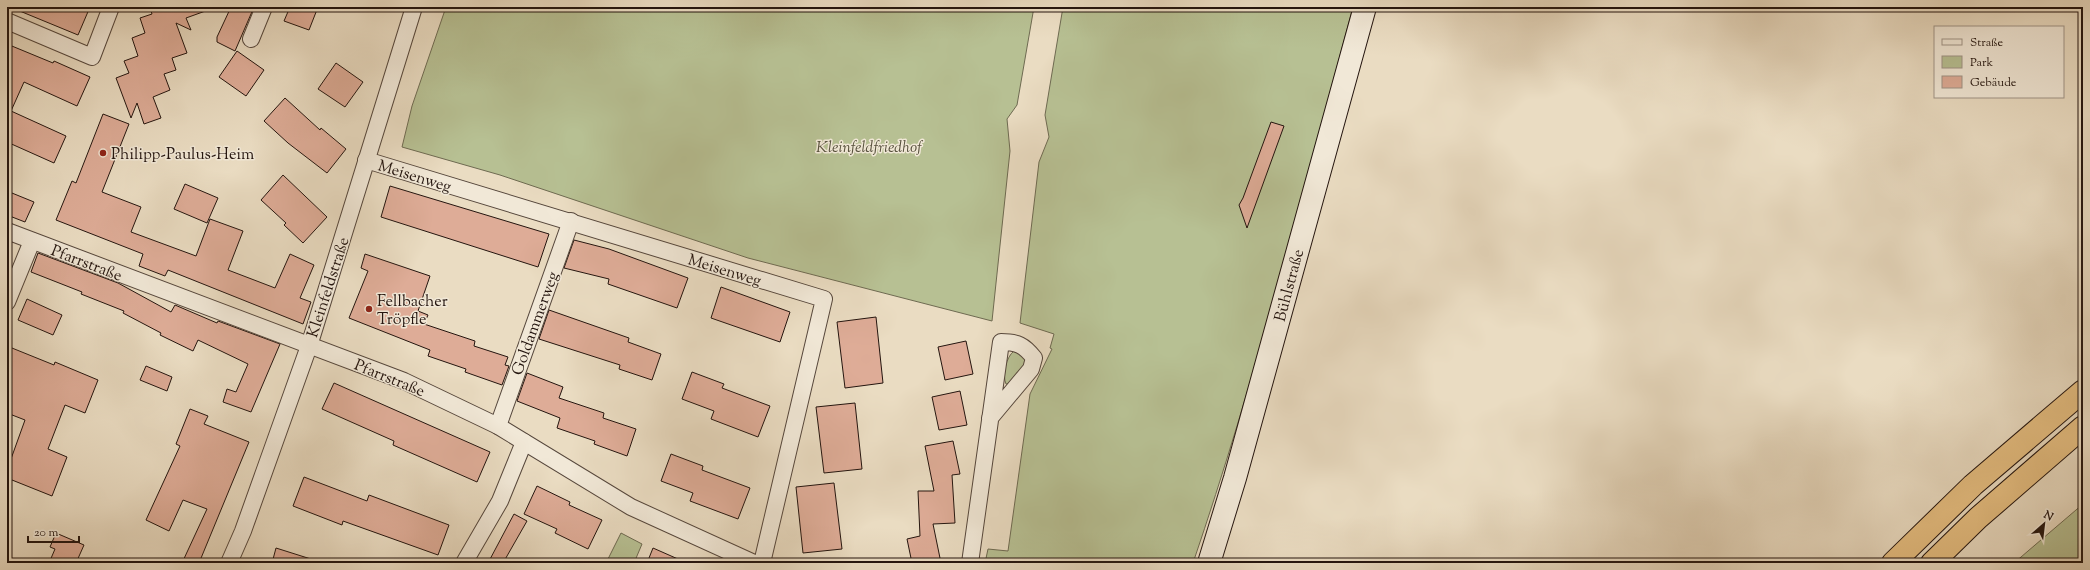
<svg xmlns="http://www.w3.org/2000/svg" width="2090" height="570" font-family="'Sorts Mill Goudy',serif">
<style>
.green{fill:#b7c093;stroke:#6e6a51}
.building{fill:#deac97;stroke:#24150f}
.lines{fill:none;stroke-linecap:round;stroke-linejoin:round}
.street-casing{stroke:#56473c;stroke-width:18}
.secondary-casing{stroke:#24150f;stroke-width:24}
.highway-casing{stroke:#24150f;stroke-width:24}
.street{stroke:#f1e8d7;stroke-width:16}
.secondary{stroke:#f1e8d7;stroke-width:22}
.highway{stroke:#e5be81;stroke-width:22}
.poi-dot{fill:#8f2418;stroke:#f1e8d7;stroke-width:1.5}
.labels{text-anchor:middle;stroke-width:3;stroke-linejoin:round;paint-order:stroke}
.park-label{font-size:16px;font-style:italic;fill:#57513d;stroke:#f1e8d7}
.poi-label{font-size:16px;fill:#24150f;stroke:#f1e8d7;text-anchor:start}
.street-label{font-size:16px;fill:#24150f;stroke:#f1e8d7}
</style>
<rect width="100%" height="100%" fill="#eadcc2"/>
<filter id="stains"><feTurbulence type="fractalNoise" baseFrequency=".005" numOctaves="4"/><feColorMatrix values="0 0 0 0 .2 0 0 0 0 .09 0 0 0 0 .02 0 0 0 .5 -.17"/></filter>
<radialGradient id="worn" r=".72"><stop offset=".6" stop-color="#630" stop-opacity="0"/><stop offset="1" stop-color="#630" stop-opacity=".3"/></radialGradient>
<g class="green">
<polygon points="446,7 1034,7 1017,105 1007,119 1010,151 992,321 748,258 500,175 402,147 412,106"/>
<path d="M1063,7H1353C1303,193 1255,381 1193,563H985L988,549L1008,551L1030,394L1052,349L1050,348L1054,334L1020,323L1039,162L1049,137L1045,115Z"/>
<path d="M1014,351H1020L1025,360V365L1008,384H1006C1002,375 1006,357 1014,351Z"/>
<polygon points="2083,504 2083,563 2014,563"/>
<polygon points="621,533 642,544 634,563 606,563"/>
</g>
<g class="building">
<polygon points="10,7 90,7 78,35"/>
<polygon points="142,7 211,7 211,9 186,18 191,30 176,23 187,53 172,58 176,70 164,74 170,90 153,97 161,118 144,124 137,103 131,118 116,78 129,73 124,61 138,56 132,38 145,33 140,18 152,14 151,11"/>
<polygon points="231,7 254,7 235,51 217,42 217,37"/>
<polygon points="290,7 318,7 309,30 284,21"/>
<polygon points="7,44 53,63 54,61 90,77 77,106 24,82 11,111 66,136 54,163 7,142"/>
<polygon points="237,51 264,70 246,96 219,77"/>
<polygon points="336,63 363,82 345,107 318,89"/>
<polygon points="285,98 320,130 321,128 346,149 327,173 288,143 264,121"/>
<polygon points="103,114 129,124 102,192 141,207 131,232 196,256 210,219 243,231 228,270 275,288 290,254 314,265 300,298 311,302 303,324 168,270 165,276 139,266 143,254 56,220 72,181 76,183"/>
<polygon points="1271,122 1284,126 1247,228 1239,205 1243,198"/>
<polygon points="283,175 327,217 303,243 284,225 286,223 261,200"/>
<polygon points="185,184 218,198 207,223 174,209"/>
<polygon points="390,186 549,234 538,267 381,217"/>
<polygon points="7,191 34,202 25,222 7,215"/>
<polygon points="574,240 609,249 688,278 677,308 608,284 609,279 564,268"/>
<polygon points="38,253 118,283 171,312 175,305 217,323 218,321 280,344 251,412 223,402 227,389 236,392 248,364 198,340 193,351 160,335 161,333 123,313 124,311 81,294 82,292 31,272"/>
<polygon points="365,254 430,276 418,311 428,315 424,324 475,341 474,346 508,357 505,365 509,366 502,385 465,372 466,369 428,356 430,350 349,318 368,271 361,268"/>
<polygon points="721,287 790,312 780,342 711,318"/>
<polygon points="27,299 62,315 53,335 18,320"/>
<polygon points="549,310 629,338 628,342 661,354 652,380 619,369 620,365 539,339"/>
<polygon points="876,317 883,383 845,388 837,322"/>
<polygon points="966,341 973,374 945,380 938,347"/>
<polygon points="7,346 54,365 55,362 98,380 85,413 65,405 48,449 67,457 52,496 7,478 7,470 25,420 7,413"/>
<polygon points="146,366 172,377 167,391 140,380"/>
<polygon points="692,372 724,384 722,388 770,406 758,437 711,419 714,411 682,399"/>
<polygon points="527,373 563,387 559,398 604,413 603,418 636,429 627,456 594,444 595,441 557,428 560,418 517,401"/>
<polygon points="334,383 490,452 477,482 393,445 394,441 322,409"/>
<polygon points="960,391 967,425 939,430 932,397"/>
<polygon points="855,403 862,469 824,473 816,407"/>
<polygon points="190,409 208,416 204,424 249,442 199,563 182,563 207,509 183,500 169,531 146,520 180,446 176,444"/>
<polygon points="953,441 960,474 952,475 955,523 933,524 941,563 912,563 907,539 920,536 918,491 934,491 925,446"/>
<polygon points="671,454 703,466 702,470 750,488 738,519 690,501 693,493 661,481"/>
<polygon points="304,477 367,501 369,495 449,525 438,555 343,521 342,525 293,506"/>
<polygon points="834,483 842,549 803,553 796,487"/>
<polygon points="537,486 570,502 569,505 602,520 588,549 555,533 557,529 524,514"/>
<polygon points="514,514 527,521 503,563 488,563"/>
<polygon points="56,533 84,545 76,563 49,563 55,549 50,547"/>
<polygon points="276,548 314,560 314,563 272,563"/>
<polygon points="653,548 687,563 647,563"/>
</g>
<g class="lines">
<g class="street-casing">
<g id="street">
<polyline points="7,21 92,57 111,7"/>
<polyline points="251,39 264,7"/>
<polyline points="366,160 824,299 762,563"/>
<polyline points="7,231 404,381 498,426 631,507 754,563"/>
<polyline points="7,302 32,241"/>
<polyline points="498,426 571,221"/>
<polyline points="229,563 243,531 309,346 414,7"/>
<polyline points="464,563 500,501 524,442"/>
<path d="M970,563L1001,342C1017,342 1024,345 1034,358L1031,369L990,418"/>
</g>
</g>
<g class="secondary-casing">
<polyline id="secondary" points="1209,563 1235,478 1365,7"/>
</g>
<g class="highway-casing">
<g id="highway">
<polyline points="1893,563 1973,485 2083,391"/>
<polyline points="1932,563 1978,518 2083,427"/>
</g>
</g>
<use href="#street" class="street"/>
<use href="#secondary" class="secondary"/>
<use href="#highway" class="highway"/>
</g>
<g class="poi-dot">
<circle cx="103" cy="153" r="4"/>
<circle cx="369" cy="309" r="4"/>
</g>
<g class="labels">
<g class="park-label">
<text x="869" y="152">Kleinfeldfriedhof</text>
</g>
<g class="poi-label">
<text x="111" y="159">Philipp-Paulus-Heim</text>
<text x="377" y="306">Fellbacher<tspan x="377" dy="18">Tröpfle</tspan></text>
</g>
<g class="street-label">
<text transform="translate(415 175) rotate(17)" y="6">Meisenweg</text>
<text transform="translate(87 262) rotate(21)" y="6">Pfarrstraße</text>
<text transform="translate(725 269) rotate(17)" y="6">Meisenweg</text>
<text transform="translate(1288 285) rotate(-75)" y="6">Bühlstraße</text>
<text transform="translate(327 287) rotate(-72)" y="6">Kleinfeldstraße</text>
<text transform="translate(534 323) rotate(-70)" y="6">Goldammerweg</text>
<text transform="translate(390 377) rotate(22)" y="6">Pfarrstraße</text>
</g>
</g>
<rect width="2090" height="570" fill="none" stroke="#eadcc2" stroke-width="24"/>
<rect x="8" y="8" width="2074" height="554" fill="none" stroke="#24150f" stroke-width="2"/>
<rect x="12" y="12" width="2066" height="546" fill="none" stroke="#24150f"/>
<rect x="1934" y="26" width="130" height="72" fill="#f1e8d7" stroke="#9f9487"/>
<rect x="1942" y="39" width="20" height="6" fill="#f1e8d7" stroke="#9f9487"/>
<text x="1970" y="46" font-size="12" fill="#24150f">Straße</text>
<rect x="1942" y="56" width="20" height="12" fill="#b7c093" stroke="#9f9487"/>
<text x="1970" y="66" font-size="12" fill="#24150f">Park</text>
<rect x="1942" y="76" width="20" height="12" fill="#deac97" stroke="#9f9487"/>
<text x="1970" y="86" font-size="12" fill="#24150f">Gebäude</text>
<g transform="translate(2044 524) rotate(28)" stroke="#f1e8d7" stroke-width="3" paint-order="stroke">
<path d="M0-3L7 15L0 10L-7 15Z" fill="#24150f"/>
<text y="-6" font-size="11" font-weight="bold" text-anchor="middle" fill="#24150f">N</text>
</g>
<path d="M28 536v6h51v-6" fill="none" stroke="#24150f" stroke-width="2"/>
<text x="34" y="536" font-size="12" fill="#24150f" stroke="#f1e8d7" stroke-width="3" paint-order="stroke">20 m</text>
<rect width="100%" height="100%" filter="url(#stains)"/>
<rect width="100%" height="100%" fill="url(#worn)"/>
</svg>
